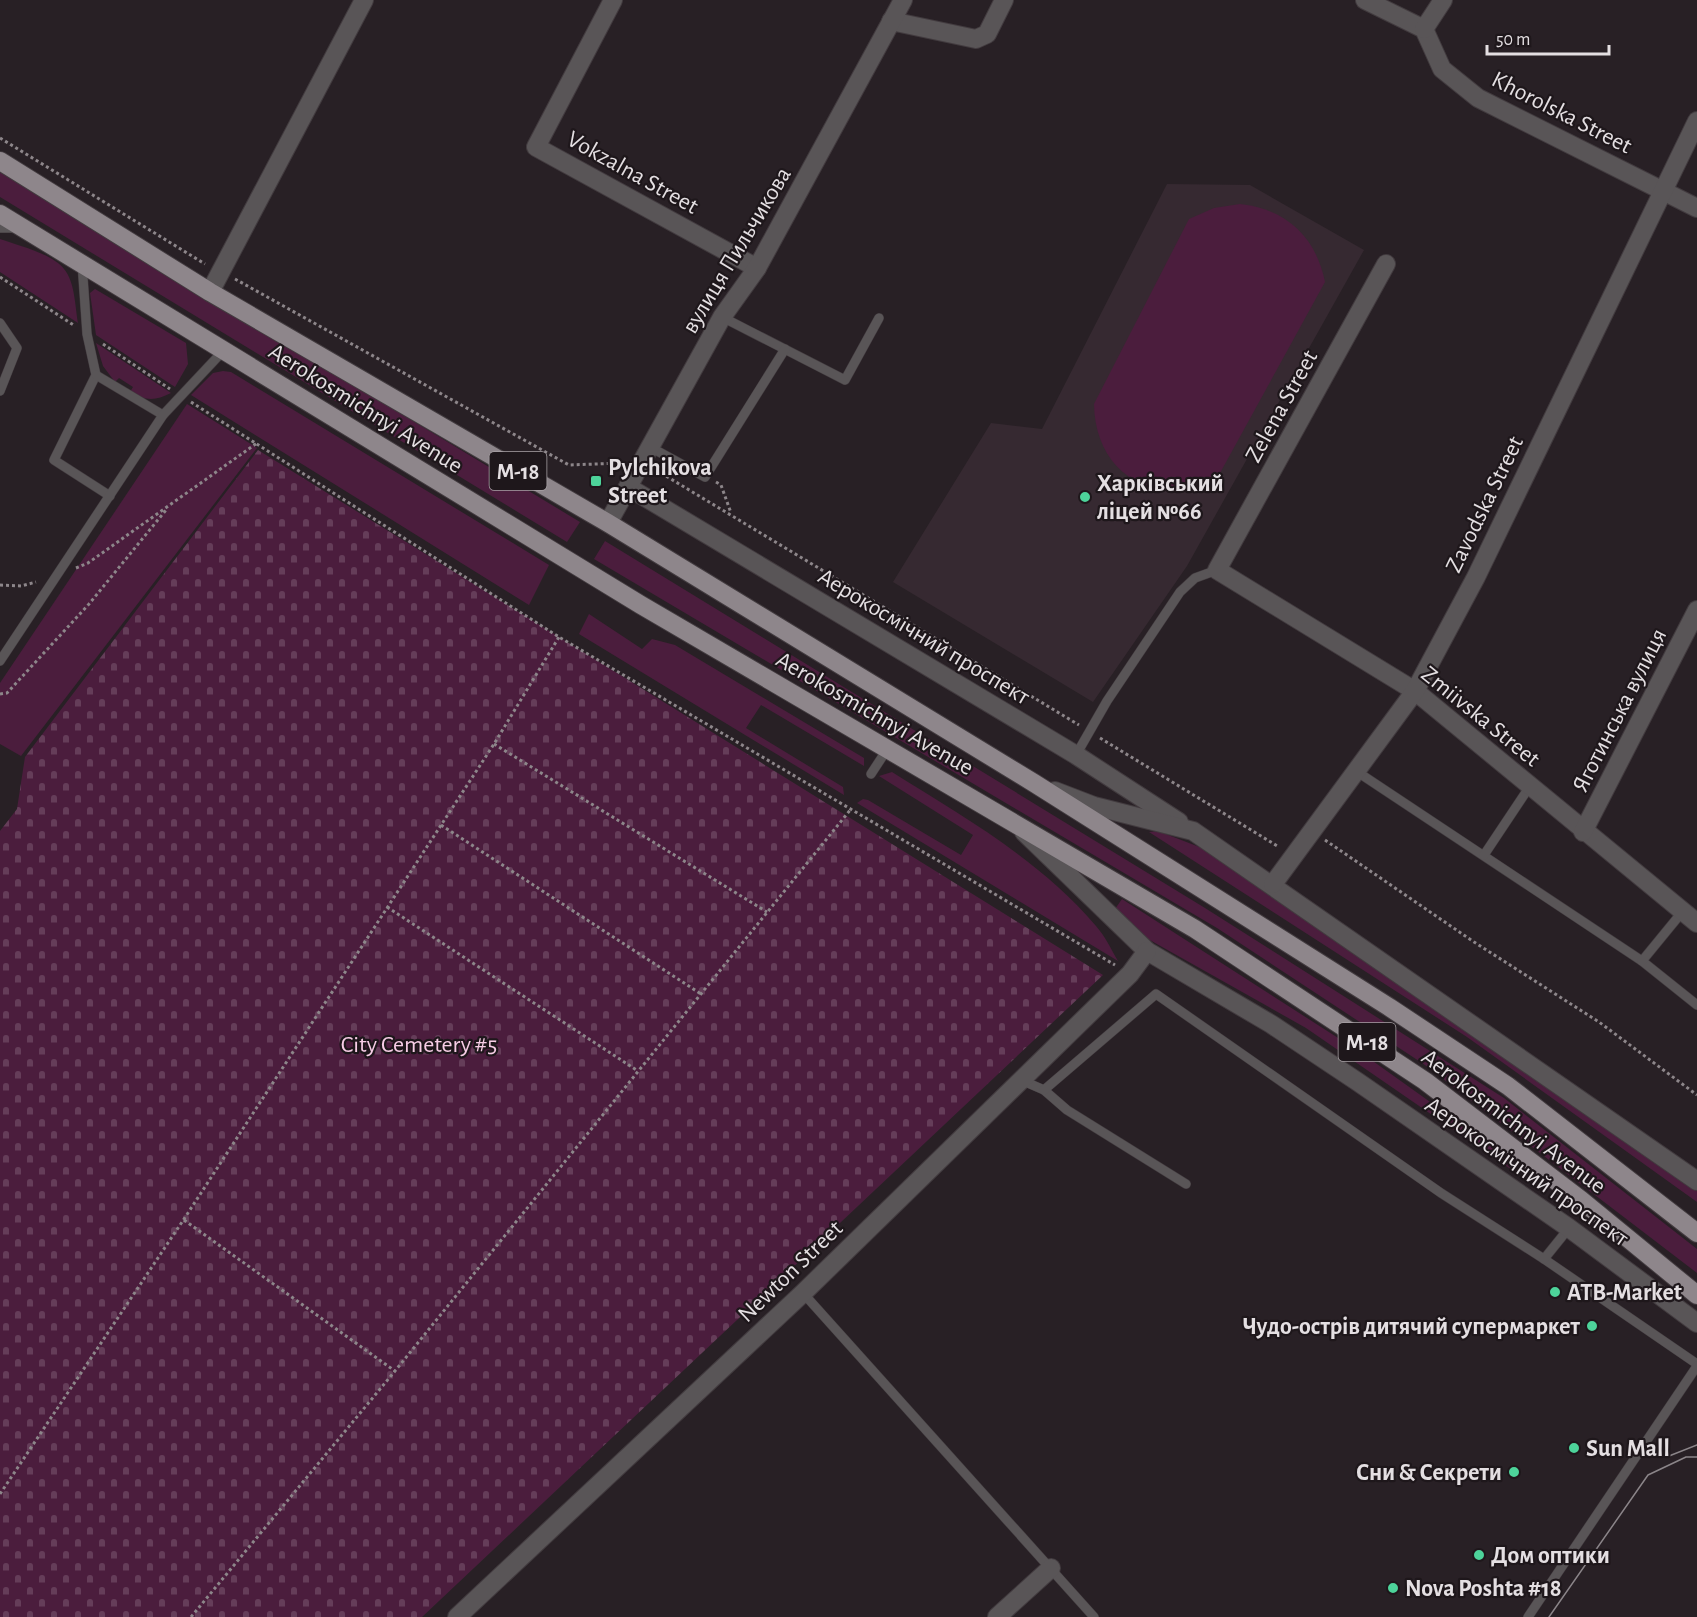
<svg xmlns="http://www.w3.org/2000/svg" width="1697" height="1617" font-family="'Alegreya Sans',sans-serif">
<style>
.built{fill:#362931}
.grass{fill:#4b1d3d}
.cemetery{fill:url(#cemetery-stones)}
.lines{fill:none;stroke-linecap:round;stroke-linejoin:round}
.lane-casing{stroke:#423b3f;stroke-width:10}
.street-casing{stroke:#423b3f;stroke-width:20}
.primary-casing{stroke:#423b3f;stroke-width:20}
.path{stroke:#8d868a;stroke-width:3;stroke-dasharray:3 3;stroke-linecap:butt}
.lane{stroke:#595557;stroke-width:9}
.street{stroke:#595557;stroke-width:18}
.primary{stroke:#8e868b;stroke-width:18}
.tram{stroke:#8b8589;stroke-width:1.5}
.poi-dot{fill:#4dd39a;stroke:#1e171b;stroke-width:2}
.labels{text-anchor:middle;stroke-width:4.5;stroke-linejoin:round;paint-order:stroke}
.shield{fill:#1e171b;stroke:#a9a3a6;stroke-width:1.5}
.shield-label{font-size:22px;font-weight:bold;fill:#e4dfe2}
.street-label{font-size:24px;fill:#e4dfe2;stroke:#1e171b}
.poi-label{font-size:24px;font-weight:bold;fill:#e4dfe2;stroke:#1e171b;text-anchor:start}
.park-label{font-size:24px;fill:#f7cde6;stroke:#1e171b}
</style>
<defs>
<pattern id="cemetery-stones" width="16" height="16" patternUnits="userSpaceOnUse" patternTransform="scale(1.5)"><rect width="16" height="16" fill="#4b1d3d"/><path d="M2 7V4a2 2 0 0 1 4 0v3zM10 15v-3a2 2 0 0 1 4 0v3z" fill="#653d59"/></pattern>
</defs>
<rect width="100%" height="100%" fill="#282025"/>
<polygon class="built" points="1167,184 1250,185 1364,250 1187,566 1093,702 893,582 991,423 1042,429"/>
<g class="grass">
<polygon points="0,171 580,522 567,542 0,197"/>
<path d="M1240,204C1286,209 1316,237 1325,282L1220,473C1158,511 1095,476 1094,404L1189,219L1214,208Z"/>
<path d="M0,239C17,245 53,254 64,269C75,282 75,306 78,323L0,272Z"/>
<polygon points="95,289 186,343 188,364 175,387 96,335 90,293"/>
<path d="M96,343L171,393C155,401 146,401 130,392L133,387L119,378L115,382L103,366Z"/>
<polygon points="223,371 231,372 549,565 529,605 191,395 213,373"/>
<polygon points="187,404 257,448 21,756 0,744 0,683"/>
<polygon points="605,541 1205,908 1504,1098 1697,1249 1697,1273 1425,1065 1217,928 594,559"/>
<polygon points="589,614 642,649 652,639 675,645 864,758 864,766 761,705 746,728 843,787 844,795 579,634"/>
<path d="M892,772C964,817 1040,860 1096,926C1105,936 1111,949 1118,961L857,803L863,799L868,800L961,855L973,835L879,776Z"/>
<polygon points="1158,831 1207,850 1697,1188 1697,1202 1467,1037 1149,832"/>
<polygon points="1122,899 1363,1054 1517,1164 1512,1170 1306,1028 1132,930 1115,909"/>
</g>
<polygon class="cemetery" points="258,450 1103,975 422,1617 0,1617 0,831 17,809 25,757"/>
<g class="lines">
<g class="lane-casing">
<g id="lane">
<polyline points="0,228 19,228"/>
<polyline points="82,263 87,334 96,375 54,460 110,496"/>
<polyline points="722,317 845,380 879,318"/>
<polyline points="0,323 17,348 0,391"/>
<polyline points="96,375 163,415"/>
<polyline points="650,447 705,477 785,349"/>
<polyline points="0,661 163,415 225,349"/>
<polyline points="1076,755 1107,701 1180,592 1195,578 1217,570"/>
<polyline points="1356,771 1642,961 1697,1005"/>
<polyline points="871,774 888,748"/>
<polyline points="1484,855 1530,786"/>
<polyline points="1642,961 1683,911"/>
<polyline points="1021,1080 1044,1090 1067,1110 1186,1184"/>
<polyline points="1044,1090 1156,994 1441,1193 1544,1259 1697,1364"/>
<polyline points="1544,1259 1569,1228"/>
<polyline points="803,1293 1094,1617"/>
<polyline points="1528,1617 1697,1366"/>
</g>
</g>
<g class="street-casing">
<g id="street">
<polyline points="613,0 536,147 757,268"/>
<polyline points="1365,0 1424,29 1442,69 1478,98 1697,208"/>
<polyline points="891,21 976,39 987,34 1004,0"/>
<polyline points="1424,29 1443,0"/>
<polyline points="1386,264 1217,570 1415,691 1697,923"/>
<polyline points="210,292 364,0"/>
<polyline points="628,487 1076,755 1179,822"/>
<polyline points="608,523 722,317 757,268 903,0"/>
<polyline points="1055,791 1094,806 1193,831 1697,1181"/>
<polyline points="1024,832 1147,951 1271,1024 1358,1082 1569,1228 1697,1323"/>
<polyline points="1583,832 1697,610"/>
<polyline points="1273,884 1415,691 1476,577 1697,121"/>
<polyline points="457,1617 803,1293 1130,974 1147,951"/>
<polyline points="997,1617 1051,1568"/>
</g>
</g>
<g class="primary-casing">
<g id="primary">
<polyline points="0,161 210,292 608,523 1034,783 1389,1007 1508,1086 1697,1233"/>
<polyline points="0,214 641,605 1195,929 1425,1081 1581,1200 1697,1295"/>
</g>
</g>
<g class="path">
<polyline points="0,138 205,264"/>
<polyline points="0,277 75,326"/>
<polyline points="235,279 569,465 621,463"/>
<polyline points="103,344 170,389"/>
<polyline points="191,402 559,637 1115,965"/>
<polyline points="656,470 1079,725"/>
<polyline points="716,482 721,485 731,513"/>
<polyline points="76,568 88,563 257,443"/>
<polyline points="0,585 21,586 36,582"/>
<polyline points="0,694 7,693 89,604 166,510"/>
<polyline points="1100,738 1279,847"/>
<polyline points="494,744 767,912"/>
<polyline points="441,825 701,994"/>
<polyline points="1325,840 1474,942 1599,1022 1697,1095"/>
<polyline points="387,907 638,1071"/>
<polyline points="184,1220 395,1371"/>
<polyline points="0,1494 184,1219 494,744 559,637"/>
<polyline points="191,1617 395,1371 851,809"/>
</g>
<use href="#lane" class="lane"/>
<use href="#street" class="street"/>
<use href="#primary" class="primary"/>
<g class="tram">
<polyline points="1669,1456 1697,1445"/>
<polyline points="1549,1617 1648,1475 1686,1457 1697,1457"/>
</g>
</g>
<g class="poi-dot">
<rect x="590" y="475" width="12" height="12" rx="3"/>
<circle cx="1085" cy="497" r="6"/>
<circle cx="1555" cy="1292" r="6"/>
<circle cx="1592" cy="1326" r="6"/>
<circle cx="1574" cy="1448" r="6"/>
<circle cx="1514" cy="1472" r="6"/>
<circle cx="1479" cy="1555" r="6"/>
<circle cx="1393" cy="1588" r="6"/>
</g>
<g class="labels">
<g class="shield">
<rect x="489.5" y="452" width="57" height="38" rx="4.5"/>
<rect x="1338.5" y="1023" width="57" height="38" rx="4.5"/>
</g>
<g class="shield-label">
<text x="518" y="479">М-18</text>
<text x="1367" y="1050">М-18</text>
</g>
<g class="street-label">
<text transform="translate(1562 112) rotate(27)" y="8">Khorolska Street</text>
<text transform="translate(633 172) rotate(29)" y="8">Vokzalna Street</text>
<text transform="translate(736 250) rotate(-59)" y="8">вулиця Пильчикова</text>
<text transform="translate(1281 406) rotate(-61)" y="8">Zelena Street</text>
<text transform="translate(366 408) rotate(32)" y="8">Aerokosmichnyi Avenue</text>
<text transform="translate(1484 504) rotate(-64)" y="8">Zavodska Street</text>
<text transform="translate(924 636) rotate(31)" y="8">Аерокосмічний проспект</text>
<text transform="translate(1619 710) rotate(-63)" y="8">Яготинська вулиця</text>
<text transform="translate(875 713) rotate(30)" y="8">Aerokosmichnyi Avenue</text>
<text transform="translate(1481 716) rotate(39)" y="8">Zmiivska Street</text>
<text transform="translate(1514 1121) rotate(37)" y="8">Aerokosmichnyi Avenue</text>
<text transform="translate(1527 1171) rotate(35)" y="8">Аерокосмічний проспект</text>
<text transform="translate(790 1271) rotate(-44)" y="8">Newton Street</text>
</g>
<g class="poi-label">
<text x="608" y="475">Pylchikova<tspan x="608" dy="28">Street</tspan></text>
<text x="1097" y="491">Харківський<tspan x="1097" dy="28">ліцей №66</tspan></text>
<text x="1567" y="1300">ATB-Market</text>
<text x="1580" y="1334" text-anchor="end">Чудо-острів дитячий супермаркет</text>
<text x="1586" y="1456">Sun Mall</text>
<text x="1502" y="1480" text-anchor="end">Сни &amp; Секрети</text>
<text x="1491" y="1563">Дом оптики</text>
<text x="1405" y="1596">Nova Poshta #18</text>
</g>
<g class="park-label">
<text x="419" y="1052">City Cemetery #5</text>
</g>
</g>
<path d="M1487 45v9h122v-9" fill="none" stroke="#e4dfe2" stroke-width="3"/>
<text x="1496" y="45" font-size="18" fill="#e4dfe2" stroke="#1e171b" stroke-width="4.5" paint-order="stroke">50 m</text>
</svg>
